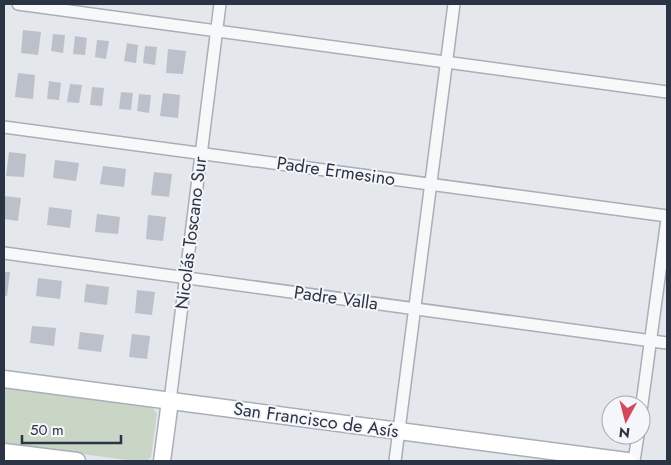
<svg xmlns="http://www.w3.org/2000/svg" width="671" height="465" font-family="Jost,sans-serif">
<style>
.green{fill:#c9d6c5}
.building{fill:#bbc0ca}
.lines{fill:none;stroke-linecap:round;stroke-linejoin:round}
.street-casing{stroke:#a9aeb7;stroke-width:14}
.secondary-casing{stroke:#a9aeb7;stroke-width:19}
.street{stroke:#f7f8fa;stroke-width:11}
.secondary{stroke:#fff;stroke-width:16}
.labels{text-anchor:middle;stroke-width:4;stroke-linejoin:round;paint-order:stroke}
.street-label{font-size:18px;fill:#2b3445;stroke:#f4f6f9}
</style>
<rect width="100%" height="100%" fill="#e4e7ec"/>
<polygon class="green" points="4,388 152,407 157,414 151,457 147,461 135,461 4,444"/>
<g class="building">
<polygon points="23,30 41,32 38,55 21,53"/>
<polygon points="53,34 65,35 63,53 51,51"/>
<polygon points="75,36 87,38 85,55 73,54"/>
<polygon points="97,40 109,41 106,59 95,57"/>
<polygon points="127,43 138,45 136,63 124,61"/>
<polygon points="145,46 157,47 155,65 143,63"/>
<polygon points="168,49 186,51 183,74 166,73"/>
<polygon points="18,73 35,75 33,99 15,97"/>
<polygon points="49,81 61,83 59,100 47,99"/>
<polygon points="70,84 82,85 79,103 67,102"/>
<polygon points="92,87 104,88 102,106 90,105"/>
<polygon points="121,92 133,93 131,110 119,109"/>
<polygon points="163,93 180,95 178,118 160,116"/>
<polygon points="139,94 151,95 149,113 137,111"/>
<polygon points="9,152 26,154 24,177 6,176"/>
<polygon points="55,160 79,163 76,181 53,178"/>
<polygon points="103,166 126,169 124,187 100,184"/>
<polygon points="154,172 172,174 169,197 151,195"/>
<polygon points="4,196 21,198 18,221 4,219"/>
<polygon points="49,207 72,210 70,228 47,225"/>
<polygon points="97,214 120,217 118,234 95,232"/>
<polygon points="148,215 166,217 163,241 146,239"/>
<polygon points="4,272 10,272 7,296 4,295"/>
<polygon points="38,278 62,281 60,299 36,296"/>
<polygon points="86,284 109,287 107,305 84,302"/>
<polygon points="137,290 155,292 152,315 135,313"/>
<polygon points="32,326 56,328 54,346 30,343"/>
<polygon points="80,332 104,335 101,352 78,349"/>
<polygon points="132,334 150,336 147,359 129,357"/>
</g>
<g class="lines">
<g class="street-casing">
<g id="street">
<polyline points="18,4 667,92"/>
<polyline points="4,127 667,216"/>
<polyline points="4,253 667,343"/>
<polyline points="170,401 220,4"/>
<polyline points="641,411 667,219"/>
<polyline points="395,461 454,4"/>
<polyline points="634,461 638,435"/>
</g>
</g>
<g class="secondary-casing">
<g id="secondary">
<polyline points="4,379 627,461"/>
<polyline points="4,452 77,461"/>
<polyline points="162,461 170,401"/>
</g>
</g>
<use href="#street" class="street"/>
<use href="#secondary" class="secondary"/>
</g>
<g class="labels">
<g class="street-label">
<text transform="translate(336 171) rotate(8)" y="6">Padre Ermesino</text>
<text transform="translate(191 233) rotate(-83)" y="6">Nicolás Toscano Sur</text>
<text transform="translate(336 298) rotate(8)" y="6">Padre Valla</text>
<text transform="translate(316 420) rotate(8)" y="6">San Francisco de Asís</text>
</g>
</g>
<rect width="671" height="465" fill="none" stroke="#2b3445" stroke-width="10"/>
<g transform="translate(626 420) rotate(187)"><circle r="24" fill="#f4f6f9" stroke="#a4a8b1"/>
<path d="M0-4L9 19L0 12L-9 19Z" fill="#d1495b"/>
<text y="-8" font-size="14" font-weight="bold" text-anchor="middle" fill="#2b3445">N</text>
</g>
<path d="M22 435v8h99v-8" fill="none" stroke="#2b3445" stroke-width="2.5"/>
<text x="30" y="435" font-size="15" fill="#2b3445" stroke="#f4f6f9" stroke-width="4" paint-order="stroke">50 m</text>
</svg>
